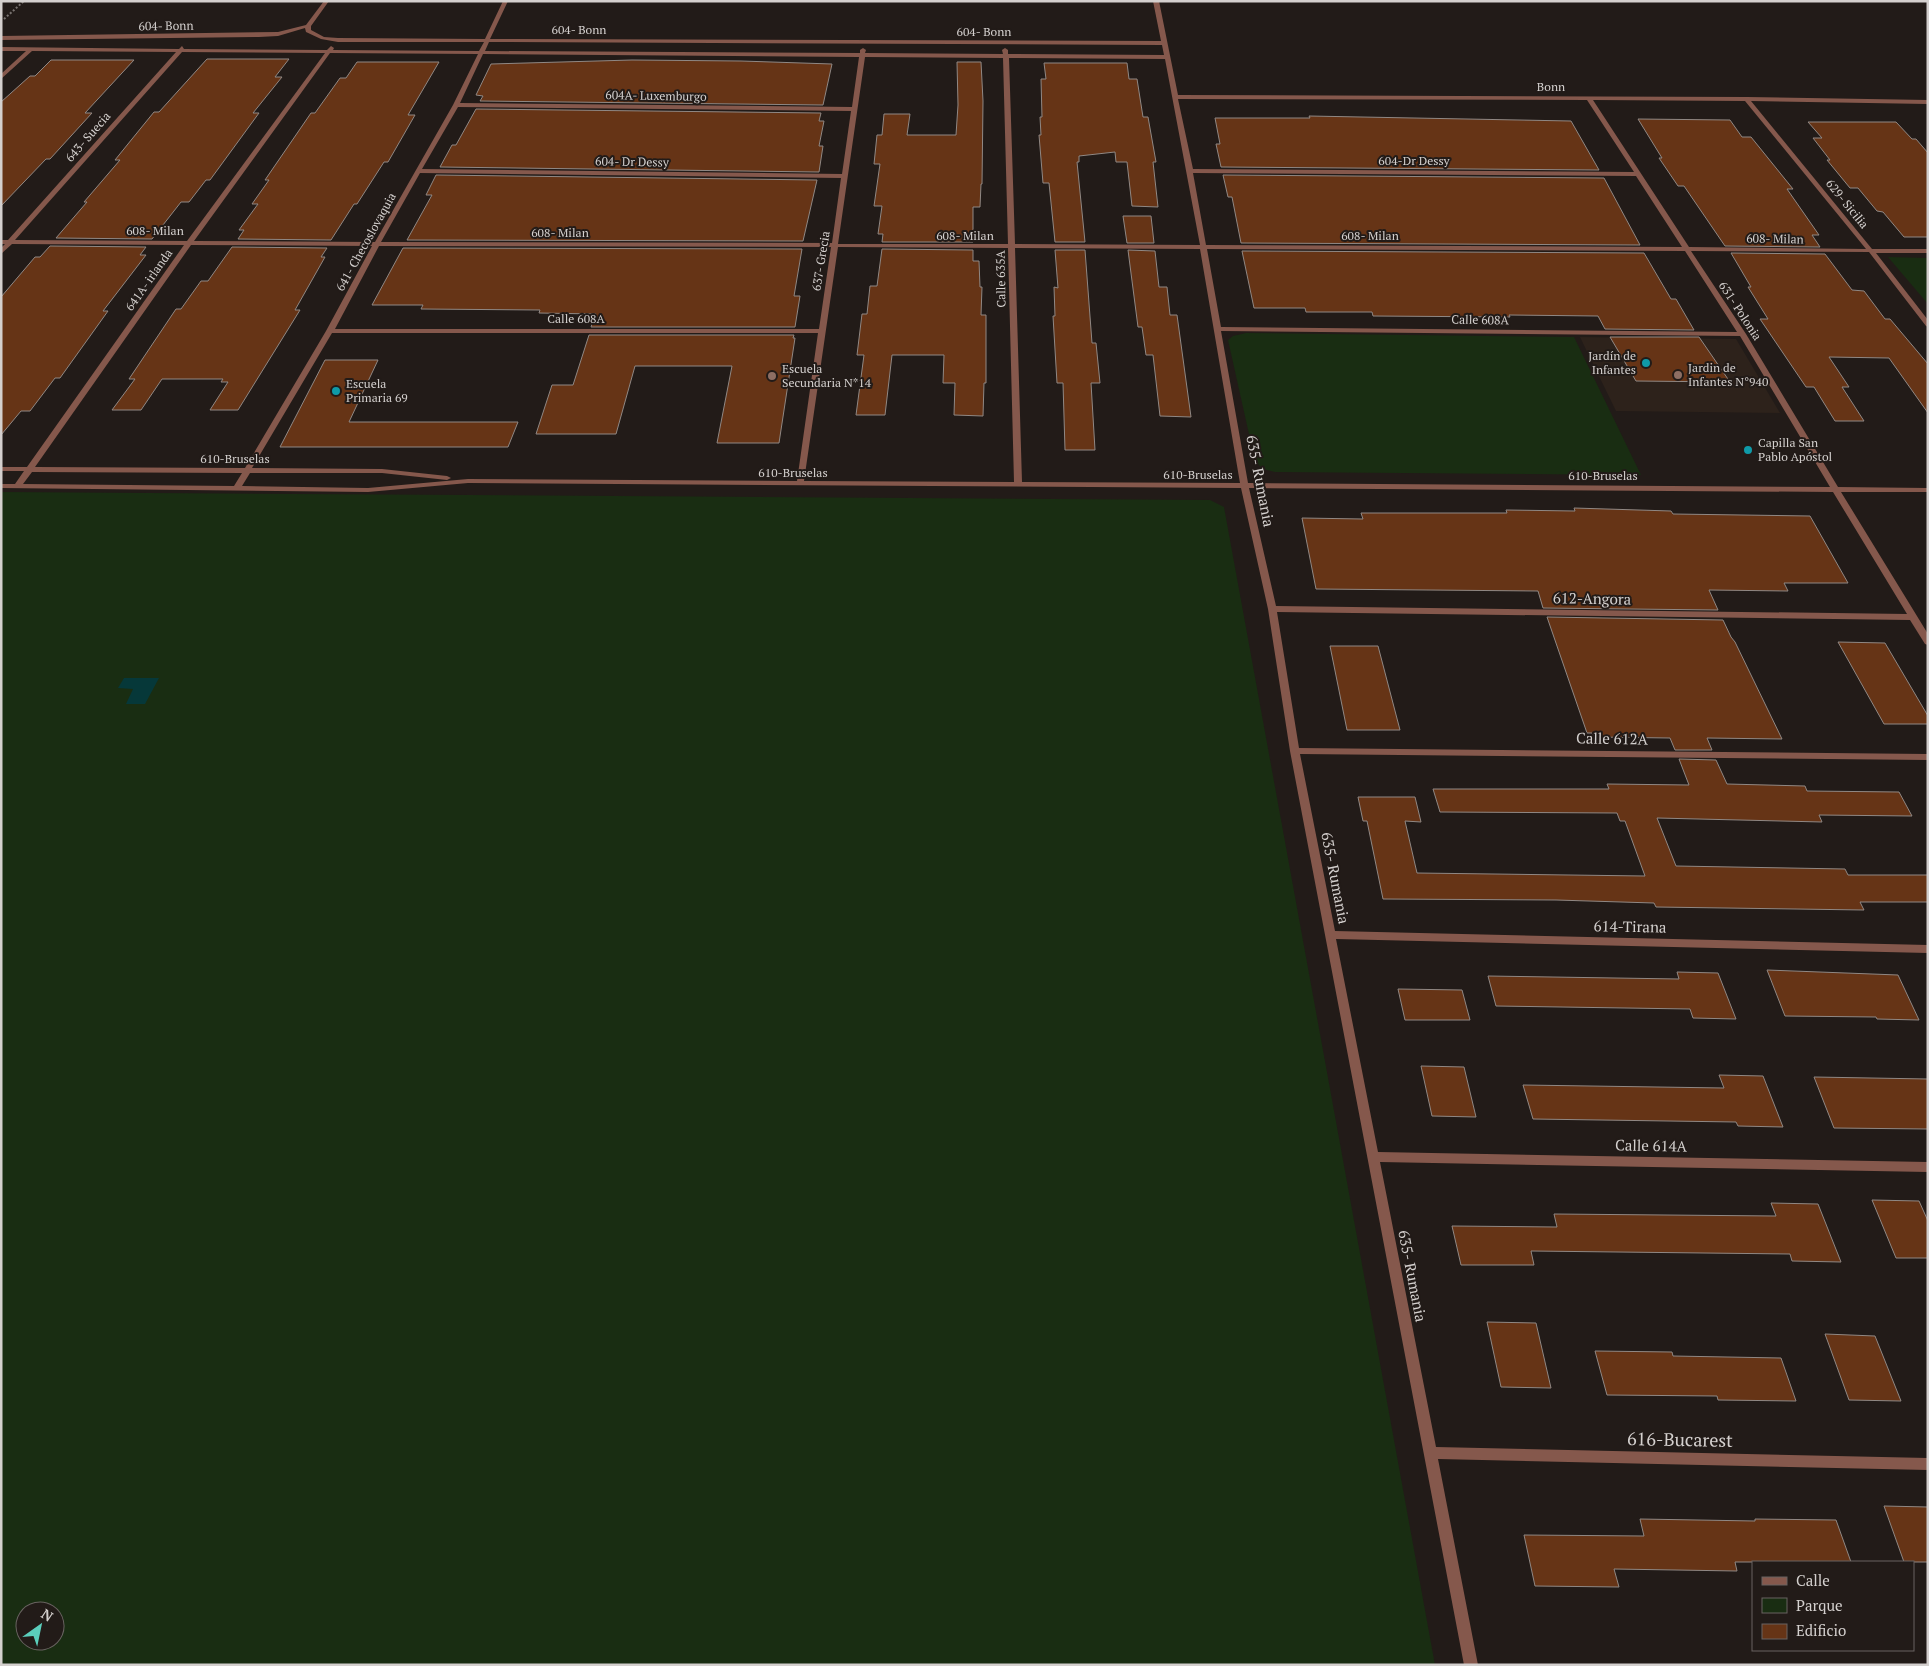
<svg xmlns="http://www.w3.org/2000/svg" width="1929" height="1666" font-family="'PT Serif',serif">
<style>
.built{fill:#2d221b}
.green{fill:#192d12;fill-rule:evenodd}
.water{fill:#063839}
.building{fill:#663416;stroke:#908884}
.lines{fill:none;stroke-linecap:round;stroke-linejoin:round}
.path{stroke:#797370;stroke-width:2;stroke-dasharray:2 2;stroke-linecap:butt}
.street{fill:#85584c;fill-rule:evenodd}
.culture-dot{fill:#0f9aa8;stroke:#221b18;stroke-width:2}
.education-dot{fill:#8d6e63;stroke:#221b18;stroke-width:2}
.labels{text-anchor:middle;stroke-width:4;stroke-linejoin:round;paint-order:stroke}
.far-street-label{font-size:12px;fill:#d4d0ce;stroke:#221b18}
.far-poi-label{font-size:12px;fill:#d4d0ce;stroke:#221b18;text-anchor:start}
.street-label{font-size:15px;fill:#d4d0ce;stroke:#221b18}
.near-street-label{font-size:18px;fill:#d4d0ce;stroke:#221b18}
</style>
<rect width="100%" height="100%" fill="#221b18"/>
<polygon class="built" points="1580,337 1736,339 1780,413 1616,411"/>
<g class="green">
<polygon points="1888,257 1928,258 1928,304"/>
<polygon points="1246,333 1574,337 1641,475 1275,472 1263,469 1255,461 1228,340 1233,336"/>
<path d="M1,492L1210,500L1224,507L1435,1665H1ZM25,1611H55V1641H25Z"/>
</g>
<polygon class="water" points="124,678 159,678 145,704 126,704 133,689 118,688"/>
<g class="building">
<polygon points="207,59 289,59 275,77 282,77 253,113 259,113 210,180 206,180 189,202 181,202 152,239 56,238 87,202 84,202 120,160 115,160 132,139 154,112 159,112"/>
<polygon points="51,60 134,60 85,113 92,113 50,159 46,159 1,206 1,102 30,76 35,76"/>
<polygon points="632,60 741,61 832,64 823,105 480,101 483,96 476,95 491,64"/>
<polygon points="357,62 439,62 408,115 415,115 388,162 384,162 357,204 354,204 331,240 238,239 244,230 239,230 258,204 252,204 269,180 265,180 311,113 315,113 340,78 346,78"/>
<polygon points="957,62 981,62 983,101 982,184 981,184 980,207 973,207 973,242 882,242 883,234 878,234 882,206 874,206 880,164 874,164 877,135 882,135 884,114 910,114 907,135 956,135 958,105"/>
<polygon points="1044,63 1127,63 1129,79 1137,79 1143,117 1148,117 1156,162 1153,162 1158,207 1132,206 1127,162 1116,162 1115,152 1079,156 1079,162 1077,162 1085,242 1055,242 1049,183 1043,183 1039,135 1041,135 1040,117 1042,117 1041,79 1046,79"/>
<polygon points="476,109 821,113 819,121 824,121 819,146 823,146 819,172 440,167 452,145 456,145"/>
<polygon points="1309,116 1571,121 1599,170 1221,167 1216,144 1220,144 1215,118 1310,118"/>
<polygon points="1638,119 1730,120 1742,137 1751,137 1793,189 1787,189 1819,235 1812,235 1820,247 1725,246 1684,186 1678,186 1659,158 1662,158"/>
<polygon points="1808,122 1896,122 1912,139 1916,139 1928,153 1928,237 1904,237 1883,212 1877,211 1858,188 1850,188 1827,160 1830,160 1813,138 1822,138"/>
<polygon points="436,175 817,180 803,241 407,240 432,195 426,195"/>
<polygon points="1223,175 1604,178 1640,245 1241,243 1232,197 1228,197"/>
<polygon points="1123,216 1151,216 1154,243 1127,243"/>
<polygon points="50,246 146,247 140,255 146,255 103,311 108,311 60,378 55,378 30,411 21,411 1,435 1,297 35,257 40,257"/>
<polygon points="232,247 327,248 321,257 325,257 295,310 300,310 238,410 210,410 228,382 221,382 223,379 162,379 141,410 112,410 135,379 129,379 176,309 181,309 201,281 208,281"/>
<polygon points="403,248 802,249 794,296 800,296 795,327 591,327 596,314 539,313 540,310 421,309 423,305 372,305"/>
<polygon points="882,249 973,250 973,261 979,261 980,287 982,287 981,315 986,315 986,383 984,383 983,416 954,415 955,383 943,383 944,355 892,355 885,415 856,415 864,355 857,355 862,314 867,314 870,286 877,286"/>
<polygon points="1055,250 1085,250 1092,343 1096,343 1100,383 1091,383 1095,450 1065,450 1063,383 1057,383 1053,316 1055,316 1054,287 1058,288"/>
<polygon points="1128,250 1155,251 1159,287 1167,287 1170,315 1177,315 1191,417 1160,416 1153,355 1146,355 1142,327 1138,327"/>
<polygon points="1242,251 1644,253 1671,299 1676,299 1694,330 1605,329 1598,316 1509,315 1510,317 1373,316 1372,312 1306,312 1305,308 1254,308"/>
<polygon points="1731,253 1825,254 1852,290 1864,291 1885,319 1890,319 1928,364 1928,413 1889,358 1829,357 1849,387 1842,387 1864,421 1835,421 1814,387 1806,387 1760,319 1768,319 1748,287 1751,287"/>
<polygon points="589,335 794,335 793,338 795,338 779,443 717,443 732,366 635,366 616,434 536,434 552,385 573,385"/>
<polygon points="1610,337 1699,337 1730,382 1636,381"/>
<polygon points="325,360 378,360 349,422 518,422 508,447 280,447"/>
<polygon points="1574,508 1671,511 1673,514 1810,516 1848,583 1784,583 1788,591 1709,590 1718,610 1543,608 1538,591 1316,589 1302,518 1363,519 1361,513 1507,513 1506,510 1575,511"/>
<polygon points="1547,617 1723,620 1731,637 1735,642 1782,739 1707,738 1712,750 1675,750 1670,738 1594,737 1592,733 1587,733"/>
<polygon points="1838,642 1885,643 1928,716 1928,724 1884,724"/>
<polygon points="1330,646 1378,646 1400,730 1347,730"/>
<polygon points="1679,759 1716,760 1727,784 1805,786 1807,791 1899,792 1912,816 1819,815 1822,822 1657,818 1676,866 1845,869 1848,875 1928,875 1928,902 1860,902 1864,910 1656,907 1654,903 1556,900 1383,899 1367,821 1363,821 1358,797 1415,797 1421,822 1405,821 1417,873 1645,876 1625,821 1620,821 1617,813 1440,812 1433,789 1609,789 1607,784 1689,785"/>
<polygon points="1767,970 1898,975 1919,1020 1877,1019 1876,1017 1785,1016"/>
<polygon points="1677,972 1718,973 1736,1019 1693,1018 1690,1009 1496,1006 1488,976 1679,979"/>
<polygon points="1398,989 1462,990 1470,1020 1405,1020"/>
<polygon points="1421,1066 1464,1067 1476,1117 1432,1116"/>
<polygon points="1719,1075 1763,1076 1783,1127 1738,1126 1736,1122 1533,1119 1523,1085 1724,1088"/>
<polygon points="1814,1077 1928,1079 1928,1129 1834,1128"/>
<polygon points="1872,1200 1919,1201 1928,1221 1928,1258 1896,1258"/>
<polygon points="1771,1203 1818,1204 1841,1262 1792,1261 1790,1254 1531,1251 1534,1265 1461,1265 1452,1226 1557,1227 1554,1214 1776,1216"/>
<polygon points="1487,1322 1536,1323 1551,1388 1501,1387"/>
<polygon points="1825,1334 1875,1336 1901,1401 1849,1400"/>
<polygon points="1595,1351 1672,1352 1673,1356 1781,1358 1796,1401 1718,1400 1717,1396 1607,1395"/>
<polygon points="1884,1506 1928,1507 1928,1562 1904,1562"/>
<polygon points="1640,1519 1755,1521 1755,1519 1836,1520 1851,1562 1735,1562 1737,1571 1614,1569 1619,1587 1535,1586 1524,1535 1644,1536"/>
</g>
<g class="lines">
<polyline class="path" points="4,19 24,1"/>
<path class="street" d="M324,1H329L311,26V30L324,37L338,38L485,39L503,1H508L490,39L1161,41L1153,1H1159L1178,95L1747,97L1928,100V104L1751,101L1872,249H1928V253H1876L1928,320V327L1926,326L1869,252L1691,251L1746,334L1838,487L1928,488V492H1841L1928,634V645L1925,644L1910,620L1277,612L1299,748L1928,754V760L1300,754L1335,931L1928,945V953L1336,939L1378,1152L1928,1162V1172L1380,1162L1436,1447L1928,1458V1470L1438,1459L1478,1665H1464L1290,751L1268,609L1241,488L468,483L368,492L1,488V484H15L24,471H1V467H27L184,245L12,244L1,254V248L5,244H1V240H8L176,52L32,51L1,79V74L26,51H1V47L179,49L182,46L184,49L327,50L331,46L334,48L333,50L479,51L484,42H338L321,39L306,32L305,28L278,36L259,37L1,40V36L278,32L306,25ZM489,42L1162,45L1164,55L1008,54V50L1005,48L1002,50L1003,54L865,53L866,50L863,48L860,50V53L485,51ZM182,52L325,53L187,241L15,240ZM330,53L478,54L453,105L375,242L194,241ZM483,54L859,57L852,107L460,103ZM865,57L1003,58L1008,244H838ZM1009,58L1165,59L1200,245L1015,244ZM1178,99L1587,100L1634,172L1193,169ZM1593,100L1745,101L1866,249L1689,247ZM458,107L851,111L842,174L422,169ZM420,173L841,178L832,243L381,242ZM1193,173L1636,176L1682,247L1206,245ZM191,245L372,246L326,331L245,468L35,467ZM379,246L831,247L819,329H335ZM838,247L1008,248L1014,482L804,481ZM1015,248L1200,249L1240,483L1022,482ZM1207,249L1685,251L1737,332L1221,327ZM1221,331L1740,336L1830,487L1248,483ZM332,333H818L797,481L468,479L368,488L242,486L250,473H382L447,480L451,478L447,476L382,469L252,468ZM32,472L242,473L234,486L23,484ZM1249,488L1833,492L1907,614L1276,606Z"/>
</g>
<g class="culture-dot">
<circle cx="1646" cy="363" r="5"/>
<circle cx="336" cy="391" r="5"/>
<circle cx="1748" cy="450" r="5"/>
</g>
<g class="education-dot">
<circle cx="1678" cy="375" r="5"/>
<circle cx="772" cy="376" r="5"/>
</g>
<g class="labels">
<g class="far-street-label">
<text transform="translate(166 26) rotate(-1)" y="4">604- Bonn</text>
<text x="579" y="34">604- Bonn</text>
<text x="984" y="36">604- Bonn</text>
<text x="1551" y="91">Bonn</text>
<text transform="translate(656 96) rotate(1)" y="4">604A- Luxemburgo</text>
<text transform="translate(88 137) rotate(-49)" y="4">643- Suecia</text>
<text x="1414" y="165">604-Dr Dessy</text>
<text transform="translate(632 162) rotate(1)" y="4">604- Dr Dessy</text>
<text transform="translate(1847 204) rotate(51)" y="4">629- Sicilia</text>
<text x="155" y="235">608- Milan</text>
<text x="560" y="237">608- Milan</text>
<text x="965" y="240">608- Milan</text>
<text x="1370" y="240">608- Milan</text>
<text transform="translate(1775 239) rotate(1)" y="4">608- Milan</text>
<text transform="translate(366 242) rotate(-61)" y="4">641- Checoslovaquia</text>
<text transform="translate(821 261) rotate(-81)" y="4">637- Grecia</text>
<text transform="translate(1001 279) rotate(-91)" y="4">Calle 635A</text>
<text transform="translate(149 280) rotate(-55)" y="4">641A- irlanda</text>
<text transform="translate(1740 311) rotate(57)" y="4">631- Polonia</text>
<text x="576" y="323">Calle 608A</text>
<text transform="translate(1480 320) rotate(1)" y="4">Calle 608A</text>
<text x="235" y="463">610-Bruselas</text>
<text x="793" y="477">610-Bruselas</text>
<text x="1198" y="479">610-Bruselas</text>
<text x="1603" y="480">610-Bruselas</text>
</g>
<g class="far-poi-label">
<text x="1636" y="360" text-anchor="end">Jardín de<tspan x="1636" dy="14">Infantes</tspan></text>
<text x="1688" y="372">Jardin de<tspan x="1688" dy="14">Infantes N°940</tspan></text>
<text x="782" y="373">Escuela<tspan x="782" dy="14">Secundaria N*14</tspan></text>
<text x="346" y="388">Escuela<tspan x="346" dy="14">Primaria 69</tspan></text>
<text x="1758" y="447">Capilla San<tspan x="1758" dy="14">Pablo Apóstol</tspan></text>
</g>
<g class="street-label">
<text transform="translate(1260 481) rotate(79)" y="5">635- Rumania</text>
<text transform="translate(1592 599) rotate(1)" y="5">612-Angora</text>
<text transform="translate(1612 739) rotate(1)" y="5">Calle 612A</text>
<text transform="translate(1335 878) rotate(79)" y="5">635- Rumania</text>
<text transform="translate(1630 927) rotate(1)" y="5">614-Tirana</text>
<text transform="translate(1651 1146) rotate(1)" y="5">Calle 614A</text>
<text transform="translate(1412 1276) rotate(79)" y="5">635- Rumania</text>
</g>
<g class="near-street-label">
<text transform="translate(1680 1440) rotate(1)" y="6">616-Bucarest</text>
</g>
</g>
<rect width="1929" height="1666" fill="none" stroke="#d4d0ce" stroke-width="5"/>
<rect x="1752" y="1561" width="162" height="90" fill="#221b18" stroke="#696361"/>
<rect x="1762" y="1577" width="25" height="8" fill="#85584c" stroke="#696361"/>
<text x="1796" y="1586" font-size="15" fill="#d4d0ce">Calle</text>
<rect x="1762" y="1598" width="25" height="15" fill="#192d12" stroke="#696361"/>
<text x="1796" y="1611" font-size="15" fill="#d4d0ce">Parque</text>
<rect x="1762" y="1624" width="25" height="15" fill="#663416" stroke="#696361"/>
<text x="1796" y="1636" font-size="15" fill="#d4d0ce">Edificio</text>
<g transform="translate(40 1626) rotate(33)"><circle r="24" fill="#221b18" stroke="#696361"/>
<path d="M0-4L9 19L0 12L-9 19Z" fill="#5bcebc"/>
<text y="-8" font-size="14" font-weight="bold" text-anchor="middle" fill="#d4d0ce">N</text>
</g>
</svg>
